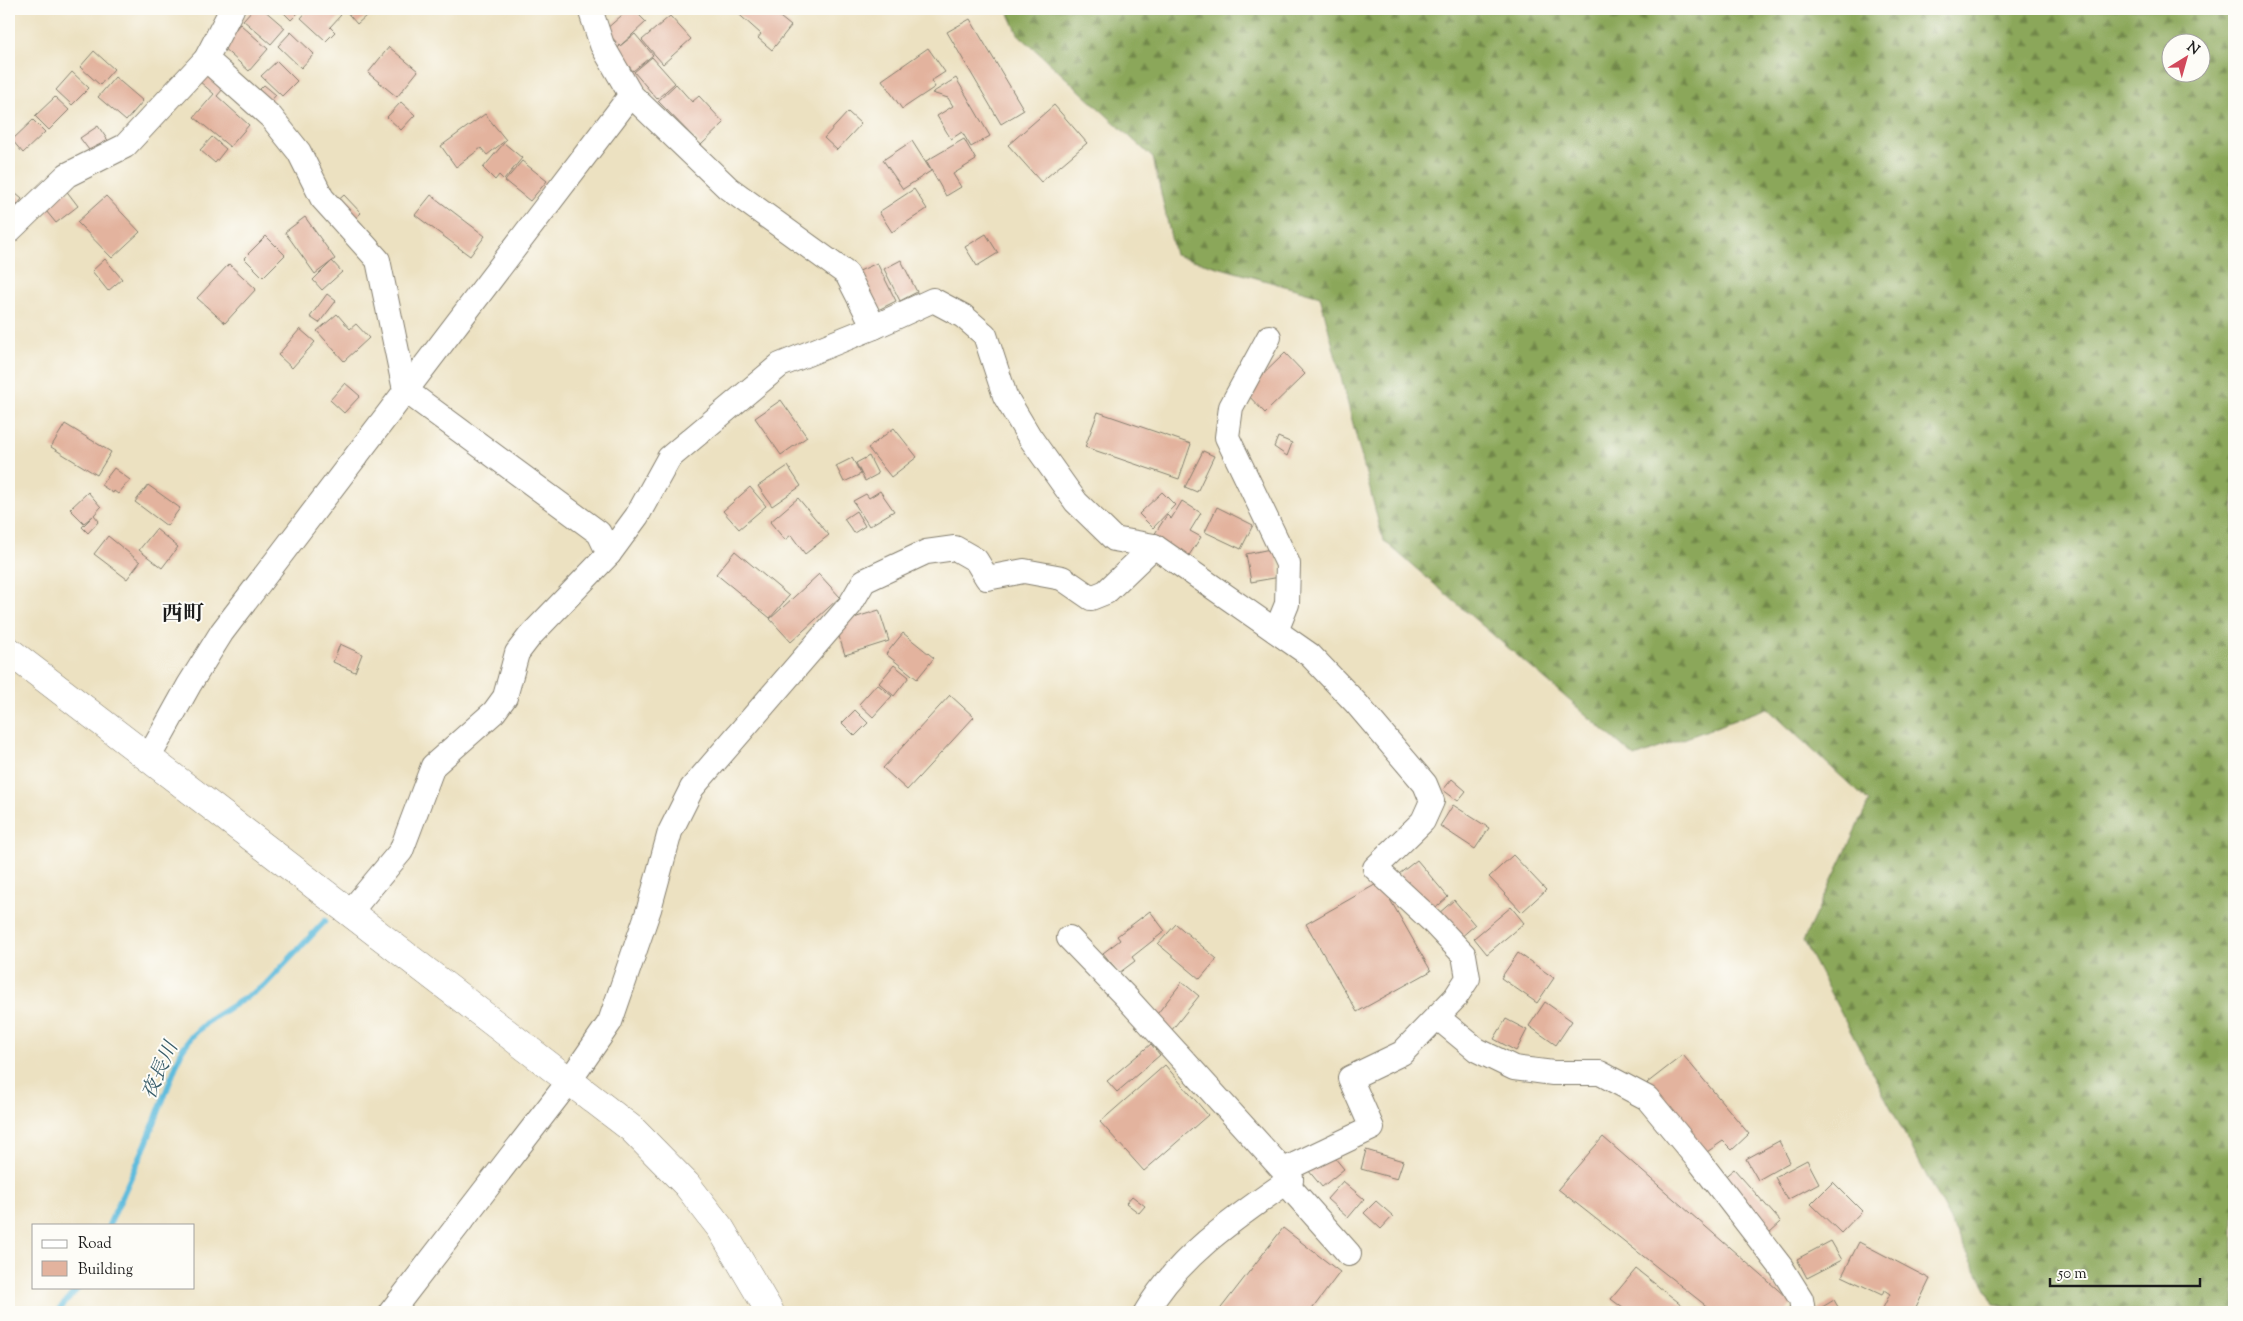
<svg xmlns="http://www.w3.org/2000/svg" width="2243" height="1321" font-family="'Sorts Mill Goudy','Noto Serif JP',serif">
<style>
.forest{fill:url(#forest-firs);stroke:#54623b;fill-rule:evenodd}
.lines{fill:none;stroke-linecap:round;stroke-linejoin:round}
.stream{stroke:#5fbcdd;stroke-width:6}
.building{fill:#e3b39e}
.minor-casing{stroke:#847e6e;stroke-width:26}
.tertiary-casing{stroke:#847e6e;stroke-width:29}
.minor{stroke:#fff;stroke-width:24}
.tertiary{stroke:#fff;stroke-width:28}
.labels{text-anchor:middle;stroke-width:4;stroke-linejoin:round;paint-order:stroke}
.water-label{font-size:20px;font-style:italic;fill:#375c69;stroke:#fdfcf7}
.quarter-label{font-size:21px;font-weight:bold;fill:#1c1c1c;stroke:#fdfcf7}
</style>
<defs>
<pattern id="forest-firs" width="22" height="20" patternUnits="userSpaceOnUse" patternTransform="scale(1.25)"><rect width="22" height="20" fill="#8ba75a"/><path d="M5 1l3.5 6h-7zM16 11l3.5 6h-7z" fill="#71874a"/></pattern>
</defs>
<rect width="100%" height="100%" fill="#fdfcf7"/>
<filter id="ink" filterUnits="userSpaceOnUse"><feTurbulence type="fractalNoise" baseFrequency=".02" numOctaves="2"/><feDisplacementMap in="SourceGraphic" scale="10" xChannelSelector="R" yChannelSelector="G"/><feConvolveMatrix kernelMatrix="1 2 1 2 8 2 1 2 1" color-interpolation-filters="sRGB"/></filter>
<filter id="wash" filterUnits="userSpaceOnUse"><feTurbulence type="fractalNoise" baseFrequency=".0096" numOctaves="4" result="noise"/><feDisplacementMap in="SourceGraphic" scale="20" xChannelSelector="R" yChannelSelector="G"/><feGaussianBlur stdDeviation="1.12" result="paint"/><feColorMatrix in="noise" values="0 0 0 0 0 0 0 0 0 0 0 0 0 0 0 0 0 1.4 0 .05"/><feComposite in="paint" operator="in"/></filter>
<g filter="url(#wash)">
<rect width="100%" height="100%" fill="#ece1c1"/>
<path class="forest" d="M1007,9H2234V1312H2049L1994,1304L1803,941L1869,802L1767,708L1635,757L1383,540L1320,296L1175,255L1153,158L1018,34ZM2170,42H2200V72H2170Z"/>
<g class="lines">
<g class="stream">
<polyline points="109,1225 146,1144 182,1050 192,1036 208,1021 264,986 325,921"/>
<polyline points="57,1312 79,1287"/>
</g>
</g>
<g id="blocks">
<g class="building">
<polygon points="253,9 263,9 285,28 271,44 243,20"/>
<polygon points="280,9 302,9 291,20"/>
<polygon points="309,9 333,9 341,15 330,27 335,32 326,41 301,18"/>
<polygon points="344,9 374,9 357,24"/>
<polygon points="629,9 633,9 646,22 620,46 605,30"/>
<polygon points="733,9 770,9 791,26 772,50 758,38 761,34"/>
<polygon points="670,16 691,39 663,64 642,40"/>
<polygon points="970,19 1024,110 1001,124 947,32"/>
<polygon points="240,24 268,49 249,71 221,46"/>
<polygon points="291,32 314,54 301,68 278,46"/>
<polygon points="635,34 653,55 633,71 615,50"/>
<polygon points="389,47 418,71 397,97 368,73"/>
<polygon points="928,48 945,72 931,81 935,87 902,109 882,80"/>
<polygon points="94,51 114,69 100,85 80,67"/>
<polygon points="652,57 675,83 657,99 634,72"/>
<polygon points="277,61 297,81 282,96 261,76"/>
<polygon points="210,68 228,83 217,96 249,125 230,147 194,117 214,94 199,81"/>
<polygon points="72,72 89,88 72,105 56,90"/>
<polygon points="115,77 143,101 126,121 98,97"/>
<polygon points="956,78 990,136 971,147 962,132 951,139 937,116 953,106 948,98 932,93"/>
<polygon points="676,84 692,102 699,96 724,123 701,145 658,101"/>
<polygon points="264,85 276,95 268,104 256,93"/>
<polygon points="55,97 69,110 49,130 35,116"/>
<polygon points="401,102 415,115 401,130 387,117"/>
<polygon points="1054,105 1087,143 1041,182 1008,145"/>
<polygon points="848,112 861,124 837,150 824,138"/>
<polygon points="485,114 506,140 487,155 481,148 456,167 441,146"/>
<polygon points="33,120 45,132 23,153 12,140"/>
<polygon points="98,126 109,142 92,154 80,138"/>
<polygon points="212,137 226,149 215,163 200,150"/>
<polygon points="964,139 976,160 953,174 961,187 946,196 926,161"/>
<polygon points="912,141 931,171 903,189 883,160"/>
<polygon points="504,143 522,158 504,180 499,175 495,180 483,168"/>
<polygon points="522,161 547,181 530,201 505,181"/>
<polygon points="9,188 22,199 10,214 9,213"/>
<polygon points="65,189 78,206 56,223 42,206"/>
<polygon points="914,189 927,209 892,232 879,212"/>
<polygon points="344,195 361,213 350,223 333,205"/>
<polygon points="431,195 485,236 470,256 415,215"/>
<polygon points="106,196 140,232 112,258 77,222"/>
<polygon points="305,217 335,259 315,274 285,232"/>
<polygon points="986,234 998,253 977,266 965,247"/>
<polygon points="266,236 285,255 263,277 244,258"/>
<polygon points="105,259 122,279 108,291 92,271"/>
<polygon points="901,260 917,292 900,301 884,269"/>
<polygon points="332,261 342,272 322,290 313,280"/>
<polygon points="877,263 896,301 874,312 855,273"/>
<polygon points="229,264 256,289 225,323 197,298"/>
<polygon points="327,294 336,301 319,323 310,317"/>
<polygon points="337,314 350,329 356,324 369,338 344,361 317,331"/>
<polygon points="300,329 315,342 292,368 278,355"/>
<polygon points="1285,353 1305,374 1265,413 1245,392"/>
<polygon points="345,383 360,396 344,413 330,400"/>
<polygon points="781,400 807,437 781,455 755,418"/>
<polygon points="1098,412 1191,444 1179,479 1085,447"/>
<polygon points="65,424 111,452 97,475 51,447"/>
<polygon points="894,428 917,457 891,477 868,448"/>
<polygon points="1278,437 1292,443 1287,456 1274,447"/>
<polygon points="1203,451 1214,456 1197,492 1185,487"/>
<polygon points="869,456 878,474 865,481 856,463"/>
<polygon points="852,458 861,474 844,482 836,466"/>
<polygon points="788,466 801,486 772,506 758,486"/>
<polygon points="114,468 130,480 118,494 114,491 113,493 101,485"/>
<polygon points="148,485 180,508 167,526 135,502"/>
<polygon points="750,487 766,506 739,529 723,511"/>
<polygon points="880,491 894,511 869,526 853,501 866,494 869,498"/>
<polygon points="88,492 101,507 94,515 99,521 88,533 82,527 93,516 84,523 70,509"/>
<polygon points="1162,492 1175,505 1153,528 1139,514"/>
<polygon points="798,498 829,535 805,554 791,535 785,540 770,522"/>
<polygon points="1182,501 1201,513 1190,531 1201,537 1186,560 1152,538 1167,515 1171,519"/>
<polygon points="1217,507 1253,525 1241,549 1205,532"/>
<polygon points="856,511 865,526 854,533 844,519"/>
<polygon points="156,529 178,547 162,568 139,550"/>
<polygon points="108,536 140,562 127,579 94,554"/>
<polygon points="1275,548 1280,577 1251,582 1246,554"/>
<polygon points="735,551 789,596 770,618 716,574"/>
<polygon points="819,574 840,597 791,642 770,619"/>
<polygon points="879,610 889,641 845,655 835,624"/>
<polygon points="903,633 934,658 917,679 886,654"/>
<polygon points="340,644 362,654 355,672 333,662"/>
<polygon points="894,665 909,677 894,696 879,683"/>
<polygon points="877,684 892,696 873,717 859,704"/>
<polygon points="950,695 974,717 907,790 883,768"/>
<polygon points="855,710 868,723 855,736 842,723"/>
<polygon points="1452,779 1466,791 1458,801 1443,790"/>
<polygon points="1453,805 1489,828 1475,849 1440,826"/>
<polygon points="1513,855 1546,890 1522,912 1489,877"/>
<polygon points="1417,860 1448,897 1431,912 1399,874"/>
<polygon points="1380,882 1431,971 1357,1012 1306,924"/>
<polygon points="1454,900 1475,925 1459,939 1438,914"/>
<polygon points="1511,907 1524,923 1487,954 1474,938"/>
<polygon points="1150,911 1165,931 1132,957 1135,961 1119,973 1103,953 1120,940 1117,936"/>
<polygon points="1176,924 1217,959 1200,979 1158,944"/>
<polygon points="1518,953 1554,978 1537,1003 1501,978"/>
<polygon points="1182,982 1199,996 1171,1031 1154,1018"/>
<polygon points="1545,1002 1572,1021 1556,1045 1529,1026"/>
<polygon points="1506,1019 1527,1030 1516,1051 1494,1039"/>
<polygon points="1151,1044 1160,1055 1117,1092 1107,1081"/>
<polygon points="1683,1055 1749,1134 1732,1150 1723,1141 1704,1154 1647,1083"/>
<polygon points="1165,1065 1208,1115 1144,1171 1100,1122"/>
<polygon points="1603,1137 1793,1303 1785,1312 1714,1312 1558,1189"/>
<polygon points="1779,1141 1790,1162 1758,1180 1746,1159"/>
<polygon points="1366,1150 1403,1161 1397,1179 1361,1169"/>
<polygon points="1330,1152 1344,1169 1322,1187 1308,1170"/>
<polygon points="1807,1160 1819,1183 1787,1200 1775,1177"/>
<polygon points="1734,1169 1781,1222 1769,1233 1722,1179"/>
<polygon points="1343,1181 1364,1199 1348,1218 1327,1199"/>
<polygon points="1833,1182 1862,1211 1841,1233 1811,1204"/>
<polygon points="1132,1196 1145,1206 1139,1213 1126,1203"/>
<polygon points="1376,1201 1393,1216 1381,1229 1364,1213"/>
<polygon points="1283,1228 1340,1272 1310,1312 1218,1312"/>
<polygon points="1831,1241 1842,1260 1807,1278 1797,1259"/>
<polygon points="1859,1242 1930,1279 1914,1312 1881,1312 1890,1294 1884,1290 1882,1295 1842,1276"/>
<polygon points="1636,1269 1691,1312 1628,1312 1611,1299"/>
<polygon points="1834,1300 1841,1312 1814,1312"/>
</g>
</g>
</g>
<g filter="url(#ink)">
<use href="#blocks" fill-opacity="0" stroke="#847e6e" stroke-width="1"/>
<g class="lines">
<g class="minor-casing">
<g id="minor">
<polyline points="590,9 602,45 631,95 728,188 847,274 874,327"/>
<polyline points="206,59 271,117 299,152 322,198 378,260 405,390 599,533 609,554"/>
<polyline points="9,231 67,175 125,146 206,59 232,9"/>
<polyline points="1269,337 1231,407 1227,437 1288,564 1287,604 1276,631"/>
<polyline points="149,757 189,685 222,632 631,95"/>
<path d="M350,912L401,851L433,766L494,712L505,697L517,653L530,636L609,554L637,516L669,458L780,365L874,327L933,300L963,316L985,335L1005,396L1029,436L1076,502L1114,539L1154,546L1310,655L1356,703L1425,784L1432,801L1423,821L1375,868L1432,921L1464,955L1468,978L1455,998L1402,1053L1350,1078L1372,1128L1288,1168L1291,1179C1238,1216 1179,1255 1146,1312"/>
<polyline points="1069,938 1125,996 1291,1179"/>
<polyline points="1437,1017 1477,1050 1514,1068 1553,1073 1600,1073 1647,1098 1700,1162 1781,1267 1801,1299 1803,1312"/>
<polyline points="1286,1183 1349,1254"/>
<polyline points="391,1312 570,1080 610,1022 649,909 670,832 692,788 850,605 864,581 926,552 955,548 976,560 987,578 1024,571 1062,578 1091,598 1106,592 1154,546"/>
</g>
</g>
<g class="tertiary-casing">
<polyline id="tertiary" points="9,651 632,1129 687,1185 721,1229 770,1312"/>
</g>
<use href="#minor" class="minor"/>
<use href="#tertiary" class="tertiary"/>
</g>
</g>
<g class="labels">
<g class="water-label">
<text transform="translate(159 1070) rotate(-66)" y="7">夜長川</text>
</g>
<g class="quarter-label">
<text x="183" y="620">西町</text>
</g>
</g>
<rect width="2243" height="1321" fill="none" stroke="#fdfcf7" stroke-width="30"/>
<rect x="32" y="1224" width="162" height="65" fill="#fdfcf7" stroke="#a3a29f"/>
<rect x="42" y="1240" width="25" height="8" fill="#ffffff" stroke="#a3a29f"/>
<text x="78" y="1248" font-size="15" fill="#1c1c1c">Road</text>
<rect x="42" y="1261" width="25" height="15" fill="#e3b39e" stroke="#a3a29f"/>
<text x="78" y="1274" font-size="15" fill="#1c1c1c">Building</text>
<g transform="translate(2186 58) rotate(37)"><circle r="24" fill="#fdfcf7" stroke="#a3a29f"/>
<path d="M0-4L9 19L0 12L-9 19Z" fill="#d1495b"/>
<text y="-8" font-size="14" font-weight="bold" text-anchor="middle" fill="#1c1c1c">N</text>
</g>
<path d="M2050 1278v8h150v-8" fill="none" stroke="#1c1c1c" stroke-width="2.5"/>
<text x="2058" y="1278" font-size="15" fill="#1c1c1c" stroke="#fdfcf7" stroke-width="4" paint-order="stroke">50 m</text>
</svg>
